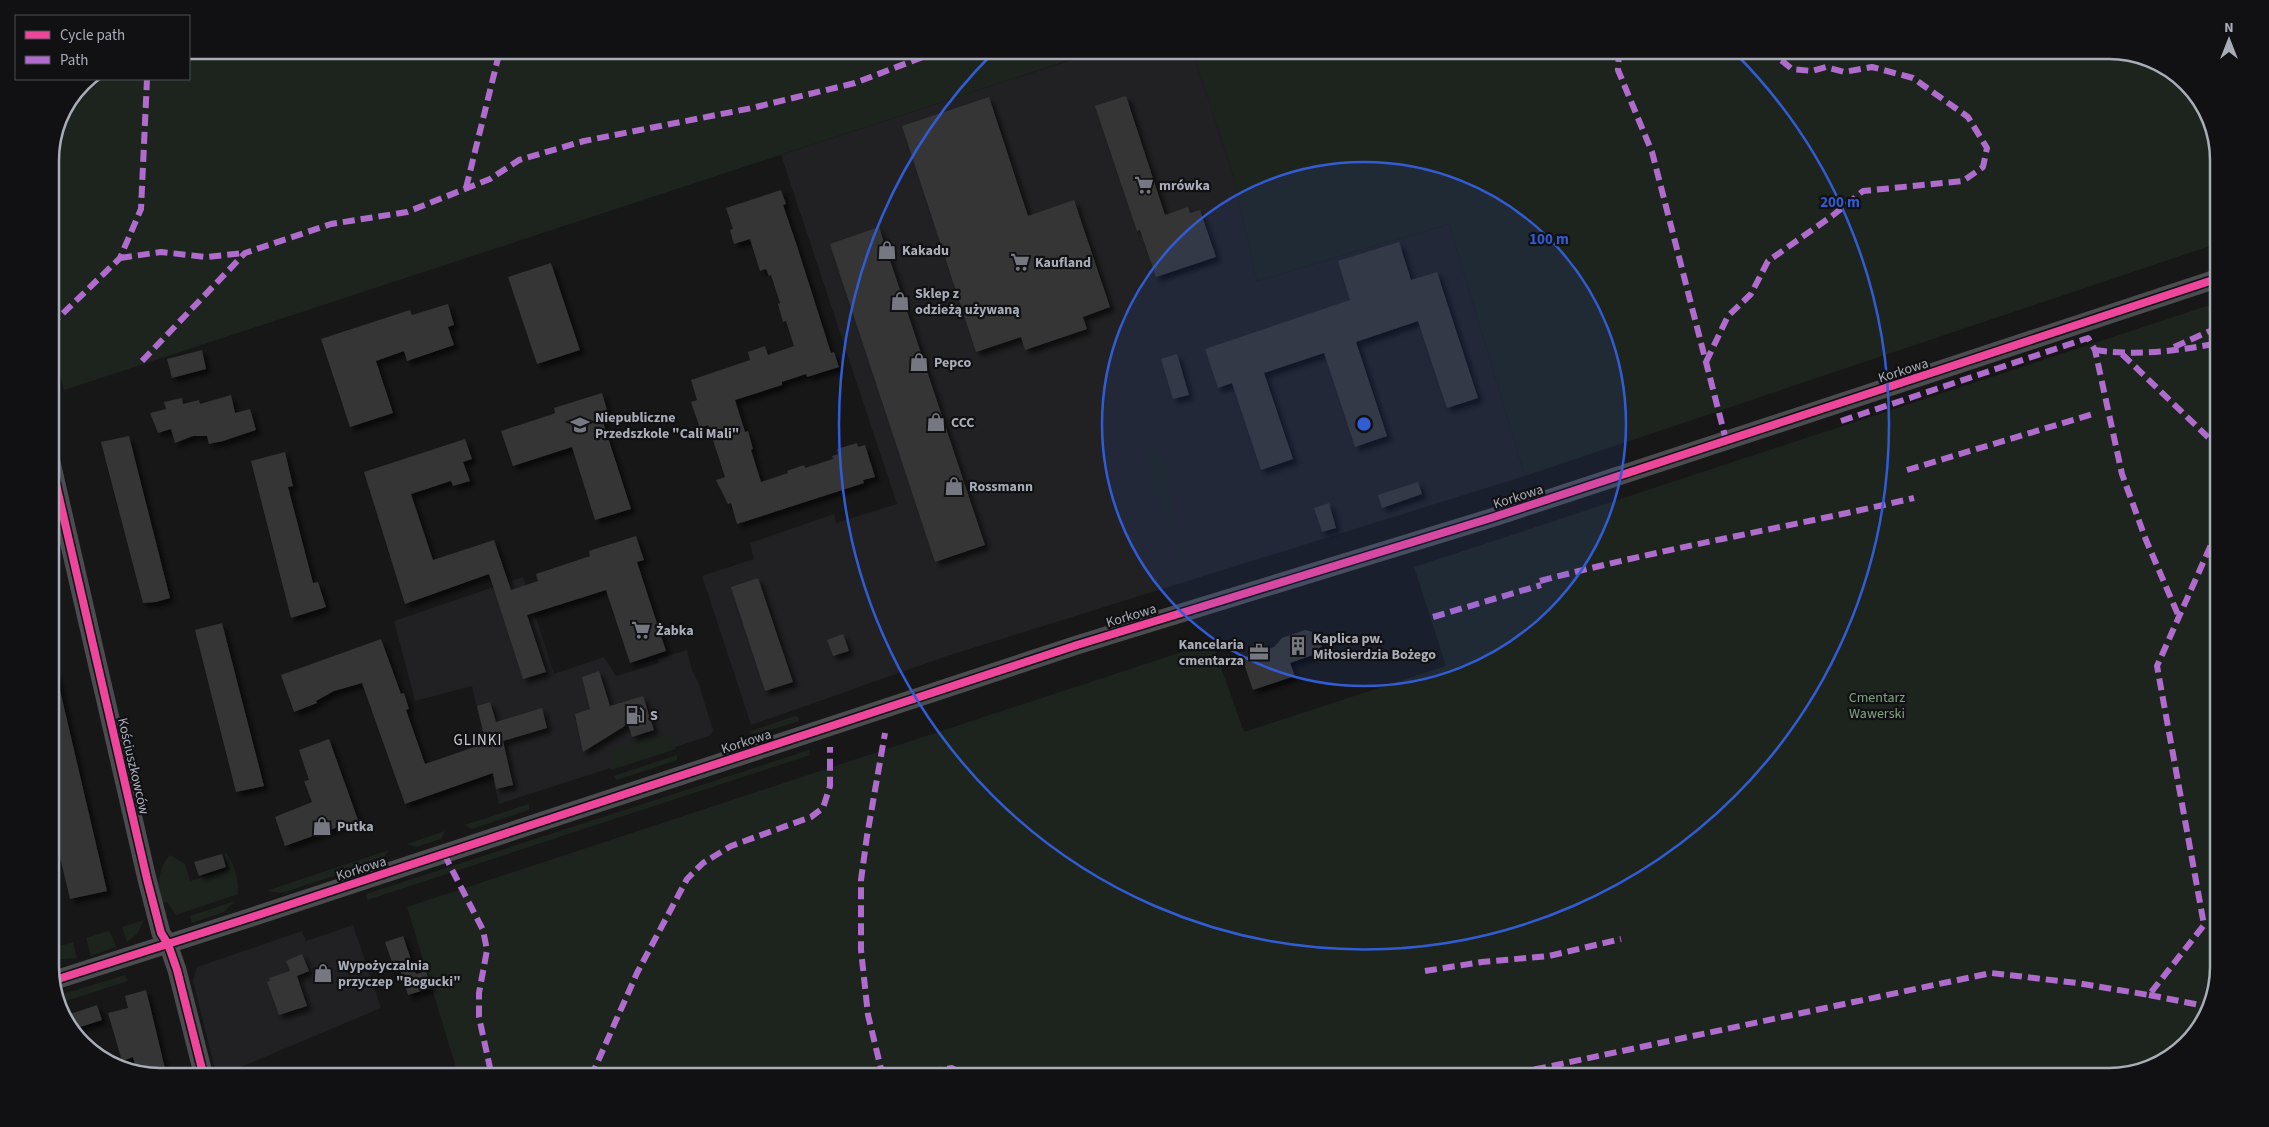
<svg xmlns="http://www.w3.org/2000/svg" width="2269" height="1127" font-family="'Source Sans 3',sans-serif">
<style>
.built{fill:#212123}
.green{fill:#1d241e}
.building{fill:#353536;filter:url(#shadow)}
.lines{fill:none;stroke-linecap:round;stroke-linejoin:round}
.minor{stroke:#4b4c50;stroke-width:19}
.quiet{stroke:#b06ccc;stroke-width:6;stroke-dasharray:12 6;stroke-linecap:butt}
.cycleway-casing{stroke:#111113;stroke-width:11}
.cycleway{stroke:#ed469a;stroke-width:8}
.ring{fill:none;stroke:#325cd3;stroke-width:2.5}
.labels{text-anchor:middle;stroke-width:4.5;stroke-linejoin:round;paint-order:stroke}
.poi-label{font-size:14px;font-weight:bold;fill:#a8adb8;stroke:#111113;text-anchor:start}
.street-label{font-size:14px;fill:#a8adb8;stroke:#111113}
.park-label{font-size:14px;fill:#7fa381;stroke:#111113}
.neighbourhood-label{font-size:15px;letter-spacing:1px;fill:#c9ccd4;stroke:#111113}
.rim{fill:none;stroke:#a8adb8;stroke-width:2.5}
.centre{fill:#325cd3;stroke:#111113;stroke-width:2.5}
.ring-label{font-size:15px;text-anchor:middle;font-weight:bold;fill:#325cd3;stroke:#111113;stroke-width:4.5;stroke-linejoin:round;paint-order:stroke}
</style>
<defs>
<filter id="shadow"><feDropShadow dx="4.5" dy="4.5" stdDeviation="2.5" flood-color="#0009"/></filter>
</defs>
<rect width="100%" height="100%" fill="#171717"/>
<g class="built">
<polygon points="1101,50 1192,50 1232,172 1257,281 1449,224 1525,476 947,656 751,725 702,576 754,559 750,543 834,514 836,523 897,504 781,155"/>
<polygon points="523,577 554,674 604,657 616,676 659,663 658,659 687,650 692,670 699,684 713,731 709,736 499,804 472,686 415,701 394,621"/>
<polygon points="353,925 381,1008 217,1077 193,981 197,967 302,931 306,941"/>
</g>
<g class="green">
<polygon points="189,50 1100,50 64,390 56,359 50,361 50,153 58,117 82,82 87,79 189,79"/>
<polygon points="1192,50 2109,50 2158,61 2200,99 2219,153 2219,243 1525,476 1449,224 1257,281 1232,172"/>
<polygon points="2219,302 2219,967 2208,1016 2170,1059 2110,1077 459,1077 407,907 1212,642 1244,732 1446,666 1414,567"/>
<polygon points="1150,449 1163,455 1165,460 1172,519 1186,569 1183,569 1144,450"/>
<polygon points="795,716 798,717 799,721 757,734 748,732"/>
<path d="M661,735L671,738L676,749L611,770C606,763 610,756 614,749Z"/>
<polygon points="809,750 810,755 367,900 366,894"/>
<polygon points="677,755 677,760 617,780 614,776"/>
<polygon points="529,804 529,810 472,829 465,825"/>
<polygon points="445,831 441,839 416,847 407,844"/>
<polygon points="389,850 382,860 282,893 266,891"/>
<path d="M224,852C234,860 239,881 238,894L176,915L167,902L162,903C158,884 157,870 170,855L185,864L190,881L229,869Z"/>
<polygon points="235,901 224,912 192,923 190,916"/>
<polygon points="144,920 137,934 127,942 122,927"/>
<polygon points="108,931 111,933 116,947 91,956 86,938"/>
<polygon points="73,942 77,958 52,960 50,949"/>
<polygon points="125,975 128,981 66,1001 63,994"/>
</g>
<g class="building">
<polygon points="1126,96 1165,215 1188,207 1190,213 1200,210 1216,257 1156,277 1140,230 1137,231 1095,106"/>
<polygon points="989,97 1028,216 1074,200 1110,307 1083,317 1087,329 1025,350 1021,337 976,352 902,126"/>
<polygon points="781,190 786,204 783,205 796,243 831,353 834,352 839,367 807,377 806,374 782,382 782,385 735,400 745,432 748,431 753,449 751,450 761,482 788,473 787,471 804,465 805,468 833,459 832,456 838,454 837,449 857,443 858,447 865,445 875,477 863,480 864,483 737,524 731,503 728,504 716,480 725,477 708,425 700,428 694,411 691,402 697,400 691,380 750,360 748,352 765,346 768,355 794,346 786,321 783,322 778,304 780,303 771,275 769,276 766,269 760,271 750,239 734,244 730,230 733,229 726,208"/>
<polygon points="879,227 985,545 935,562 830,244"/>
<polygon points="1399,242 1411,280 1437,272 1478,398 1447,408 1418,321 1356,342 1387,436 1355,447 1324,353 1264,373 1293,459 1261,470 1232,383 1218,388 1205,349 1350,300 1338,261"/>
<polygon points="551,263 580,350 537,364 508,277"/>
<polygon points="448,304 454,325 448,327 454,345 407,361 404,351 376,361 393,413 350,427 321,339 410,310 412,315"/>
<polygon points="202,350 206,369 172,378 167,359"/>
<polygon points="1177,354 1189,395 1173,399 1161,359"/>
<polygon points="602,393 609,417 602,419 631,509 595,520 572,447 513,466 501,431 550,415 555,413 554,408"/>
<polygon points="231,395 235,413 250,409 256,430 223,441 209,444 207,436 193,436 175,443 171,429 158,433 150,413 166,409 164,402 182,398 183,404 199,400 200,404"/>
<polygon points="129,436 170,598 156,602 143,603 101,442"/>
<polygon points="465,439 472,459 463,462 470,481 453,486 451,481 411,494 433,560 494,540 511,590 538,581 536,574 590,556 589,551 636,536 644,560 637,562 666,651 630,663 606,590 527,615 546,672 523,679 489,574 405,604 364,472"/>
<polygon points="285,452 293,486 288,487 313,583 318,582 326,607 291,618 251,461"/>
<polygon points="1418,482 1422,494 1382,508 1378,495"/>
<polygon points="1329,503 1336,528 1322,532 1314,508"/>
<polygon points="758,578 793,682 765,691 731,587"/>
<polygon points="222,623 264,786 236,792 195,630"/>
<polygon points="1305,630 1317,633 1322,646 1313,655 1290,663 1295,676 1253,690 1242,658 1274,647 1282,638"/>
<polygon points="843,634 849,651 833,656 827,640"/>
<polygon points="381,639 401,694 404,693 409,709 406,710 425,764 486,743 477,706 490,702 496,722 542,708 547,728 503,741 513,785 496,789 493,773 405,804 362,683 334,691 316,701 317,703 294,712 281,675"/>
<polygon points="599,671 610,706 643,696 654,730 632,737 628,724 583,752 575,714 590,709 582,677"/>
<polygon points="50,673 56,673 107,891 70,899 50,815"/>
<polygon points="329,739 358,820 285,846 275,817 312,802 304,781 309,780 299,750"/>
<polygon points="222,854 226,867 199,876 194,862"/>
<polygon points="403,936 416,974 426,971 431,988 408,995 398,963 393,965 385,942"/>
<polygon points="302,954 309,971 297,976 307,1006 279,1015 267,982 270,981 269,978 290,971 286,961"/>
<polygon points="146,990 151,1010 167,1077 137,1072 133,1057 122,1061 108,1013 128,1008 125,996"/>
<polygon points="97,1005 102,1020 71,1030 69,1028 64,1016"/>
</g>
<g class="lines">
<g class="minor">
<polyline points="50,458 147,879 161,933 168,944 177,970 204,1077"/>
<polyline points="52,981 252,917 1077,645 1491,518 2219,278"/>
</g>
<g class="quiet">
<polyline points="1619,50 1618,70 1652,152 1726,440"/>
<polyline points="466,188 500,50"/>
<polyline points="120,258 161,252 206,257 245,253"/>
<polyline points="50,326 120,258 141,209 147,79"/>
<polyline points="2174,347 2219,327"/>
<path d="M2095,350C2138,356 2177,351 2219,343"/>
<polyline points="2122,354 2215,444 2219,454"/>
<polyline points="142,361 245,253 331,224 407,212 490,179 519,160 584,141 752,108 855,83 941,50"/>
<polyline points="1706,362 1728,316 1751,294 1768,261 1832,216 1863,191 1963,181 1983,167 1987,148 1968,117 1913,78 1872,67 1844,72 1826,67 1812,71 1792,69 1781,60 1781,50"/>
<polyline points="1841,421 2088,338 2095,350 2122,474 2146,540 2179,617"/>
<polyline points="1907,470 2093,414"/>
<path d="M1540,581C1664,548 1790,527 1914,498"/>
<polyline points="1433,617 1541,585"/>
<polyline points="444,854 483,930 487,950 479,993 479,1017 492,1077"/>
<polyline points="1425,971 1482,962 1549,956 1621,939"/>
<polyline points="2149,995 2210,1007"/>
<polyline points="1451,1075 1456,1077"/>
<polyline points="591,1077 637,973 687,879 703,863 731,846 811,817 823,808 830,786 830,747"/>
<polyline points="883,1077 868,1015 861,950 861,880 867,836 885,733"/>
<polyline points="894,1077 952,1068 967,1077"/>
<polyline points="1499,1077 1991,973 2077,983 2149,995 2204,925 2157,666 2219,527"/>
</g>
<g class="cycleway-casing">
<g id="cycleway">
<polyline points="50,458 147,879 161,933 168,944 177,970 204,1077"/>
<polyline points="52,981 252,917 1077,645 1491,518 2219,278"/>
</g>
</g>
<use href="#cycleway" class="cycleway"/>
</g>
<circle cx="1364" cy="424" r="262" fill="#325cd3" fill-opacity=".12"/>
<g class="ring">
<circle cx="1364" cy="424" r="262"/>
<path d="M1735 53A525 525 0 1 1 993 53"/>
</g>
<defs>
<g id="supermarket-bare" transform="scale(1.5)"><path d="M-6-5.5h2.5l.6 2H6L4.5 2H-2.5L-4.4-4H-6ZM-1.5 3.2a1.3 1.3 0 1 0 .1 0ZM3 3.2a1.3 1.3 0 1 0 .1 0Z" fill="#757880" stroke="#111113" stroke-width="2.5" paint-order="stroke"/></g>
<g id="shop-bare" transform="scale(1.5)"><path d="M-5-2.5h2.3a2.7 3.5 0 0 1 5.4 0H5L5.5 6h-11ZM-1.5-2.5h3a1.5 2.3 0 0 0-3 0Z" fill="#757880" stroke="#111113" stroke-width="2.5" paint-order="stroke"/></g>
<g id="school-bare" transform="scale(1.5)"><path d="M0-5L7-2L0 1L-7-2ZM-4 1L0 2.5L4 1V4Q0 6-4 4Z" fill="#757880" stroke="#111113" stroke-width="2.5" paint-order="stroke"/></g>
<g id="building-bare" transform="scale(1.5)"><path d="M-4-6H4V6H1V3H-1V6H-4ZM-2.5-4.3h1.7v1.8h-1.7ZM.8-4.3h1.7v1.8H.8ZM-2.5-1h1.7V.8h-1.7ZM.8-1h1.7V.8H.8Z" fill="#757880" stroke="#111113" stroke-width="2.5" paint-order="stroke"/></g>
<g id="office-bare" transform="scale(1.5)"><path d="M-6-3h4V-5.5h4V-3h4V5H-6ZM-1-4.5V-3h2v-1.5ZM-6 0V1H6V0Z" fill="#757880" stroke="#111113" stroke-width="2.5" paint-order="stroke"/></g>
<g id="fuel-bare" transform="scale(1.5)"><path d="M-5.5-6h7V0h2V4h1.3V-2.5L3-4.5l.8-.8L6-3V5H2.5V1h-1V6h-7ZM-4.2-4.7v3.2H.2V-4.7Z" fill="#757880" stroke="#111113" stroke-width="2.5" paint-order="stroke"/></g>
</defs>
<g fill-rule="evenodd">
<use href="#supermarket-bare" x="1144" y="185"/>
<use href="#shop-bare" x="887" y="250"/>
<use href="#supermarket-bare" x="1020" y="262"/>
<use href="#shop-bare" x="900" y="301"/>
<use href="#shop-bare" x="919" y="362"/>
<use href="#shop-bare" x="936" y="422"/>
<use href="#school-bare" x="580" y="425"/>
<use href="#shop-bare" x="954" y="486"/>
<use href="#supermarket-bare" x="641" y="630"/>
<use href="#building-bare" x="1298" y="646"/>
<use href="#office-bare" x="1259" y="652"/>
<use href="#fuel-bare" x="635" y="715"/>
<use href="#shop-bare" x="322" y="826"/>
<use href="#shop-bare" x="323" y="973"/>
</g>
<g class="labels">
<g class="poi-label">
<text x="1159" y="190">mrówka</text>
<text x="902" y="255">Kakadu</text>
<text x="1035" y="267">Kaufland</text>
<text x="915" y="298">Sklep z<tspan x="915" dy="16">odzieżą używaną</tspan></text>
<text x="934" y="367">Pepco</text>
<text x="595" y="422">Niepubliczne<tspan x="595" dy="16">Przedszkole "Cali Mali"</tspan></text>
<text x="951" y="427">CCC</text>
<text x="969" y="491">Rossmann</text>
<text x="656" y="635">Żabka</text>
<text x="1313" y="643">Kaplica pw.<tspan x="1313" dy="16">Miłosierdzia Bożego</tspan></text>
<text x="1244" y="649" text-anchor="end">Kancelaria<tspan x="1244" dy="16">cmentarza</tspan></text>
<text x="650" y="720">S</text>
<text x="337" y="831">Putka</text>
<text x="338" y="970">Wypożyczalnia<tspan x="338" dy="16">przyczep "Bogucki"</tspan></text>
</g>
<g class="street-label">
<text transform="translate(1903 370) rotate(-18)" y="5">Korkowa</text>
<text transform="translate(1518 496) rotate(-18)" y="5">Korkowa</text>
<text transform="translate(1131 615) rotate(-17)" y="5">Korkowa</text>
<text transform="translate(746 741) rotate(-18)" y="5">Korkowa</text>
<text transform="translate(134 766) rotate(77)" y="5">Kościuszkowców</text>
<text transform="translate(361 868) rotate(-18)" y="5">Korkowa</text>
</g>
<g class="park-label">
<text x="1877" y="702">Cmentarz<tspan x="1877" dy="16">Wawerski</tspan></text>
</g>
<g class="neighbourhood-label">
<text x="478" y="745">GLINKI</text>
</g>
</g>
<path d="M0 0H2269V1127H0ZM160 59H2109A101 101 0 0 1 2210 160V967A101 101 0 0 1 2109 1068H160A101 101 0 0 1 59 967V160A101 101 0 0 1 160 59Z" fill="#111113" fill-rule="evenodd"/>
<path class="rim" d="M160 59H2109A101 101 0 0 1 2210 160V967A101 101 0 0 1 2109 1068H160A101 101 0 0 1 59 967V160A101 101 0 0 1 160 59Z"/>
<circle cx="1364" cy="424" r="8" class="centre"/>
<g class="ring-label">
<text x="1840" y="207">200 m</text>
<text x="1549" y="244">100 m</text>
</g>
<rect x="15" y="15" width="175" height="65" fill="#111113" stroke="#4d4f55"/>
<rect x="25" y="31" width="25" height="8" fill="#ed469a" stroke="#4d4f55"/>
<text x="60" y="40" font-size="15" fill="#a8adb8">Cycle path</text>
<rect x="25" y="56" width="25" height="8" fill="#b06ccc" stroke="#4d4f55"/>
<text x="60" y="65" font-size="15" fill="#a8adb8">Path</text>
<g transform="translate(2229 40)" stroke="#111113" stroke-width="4" paint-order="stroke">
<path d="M0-4L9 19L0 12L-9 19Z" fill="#a8adb8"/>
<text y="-8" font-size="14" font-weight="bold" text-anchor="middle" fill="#a8adb8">N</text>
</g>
</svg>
